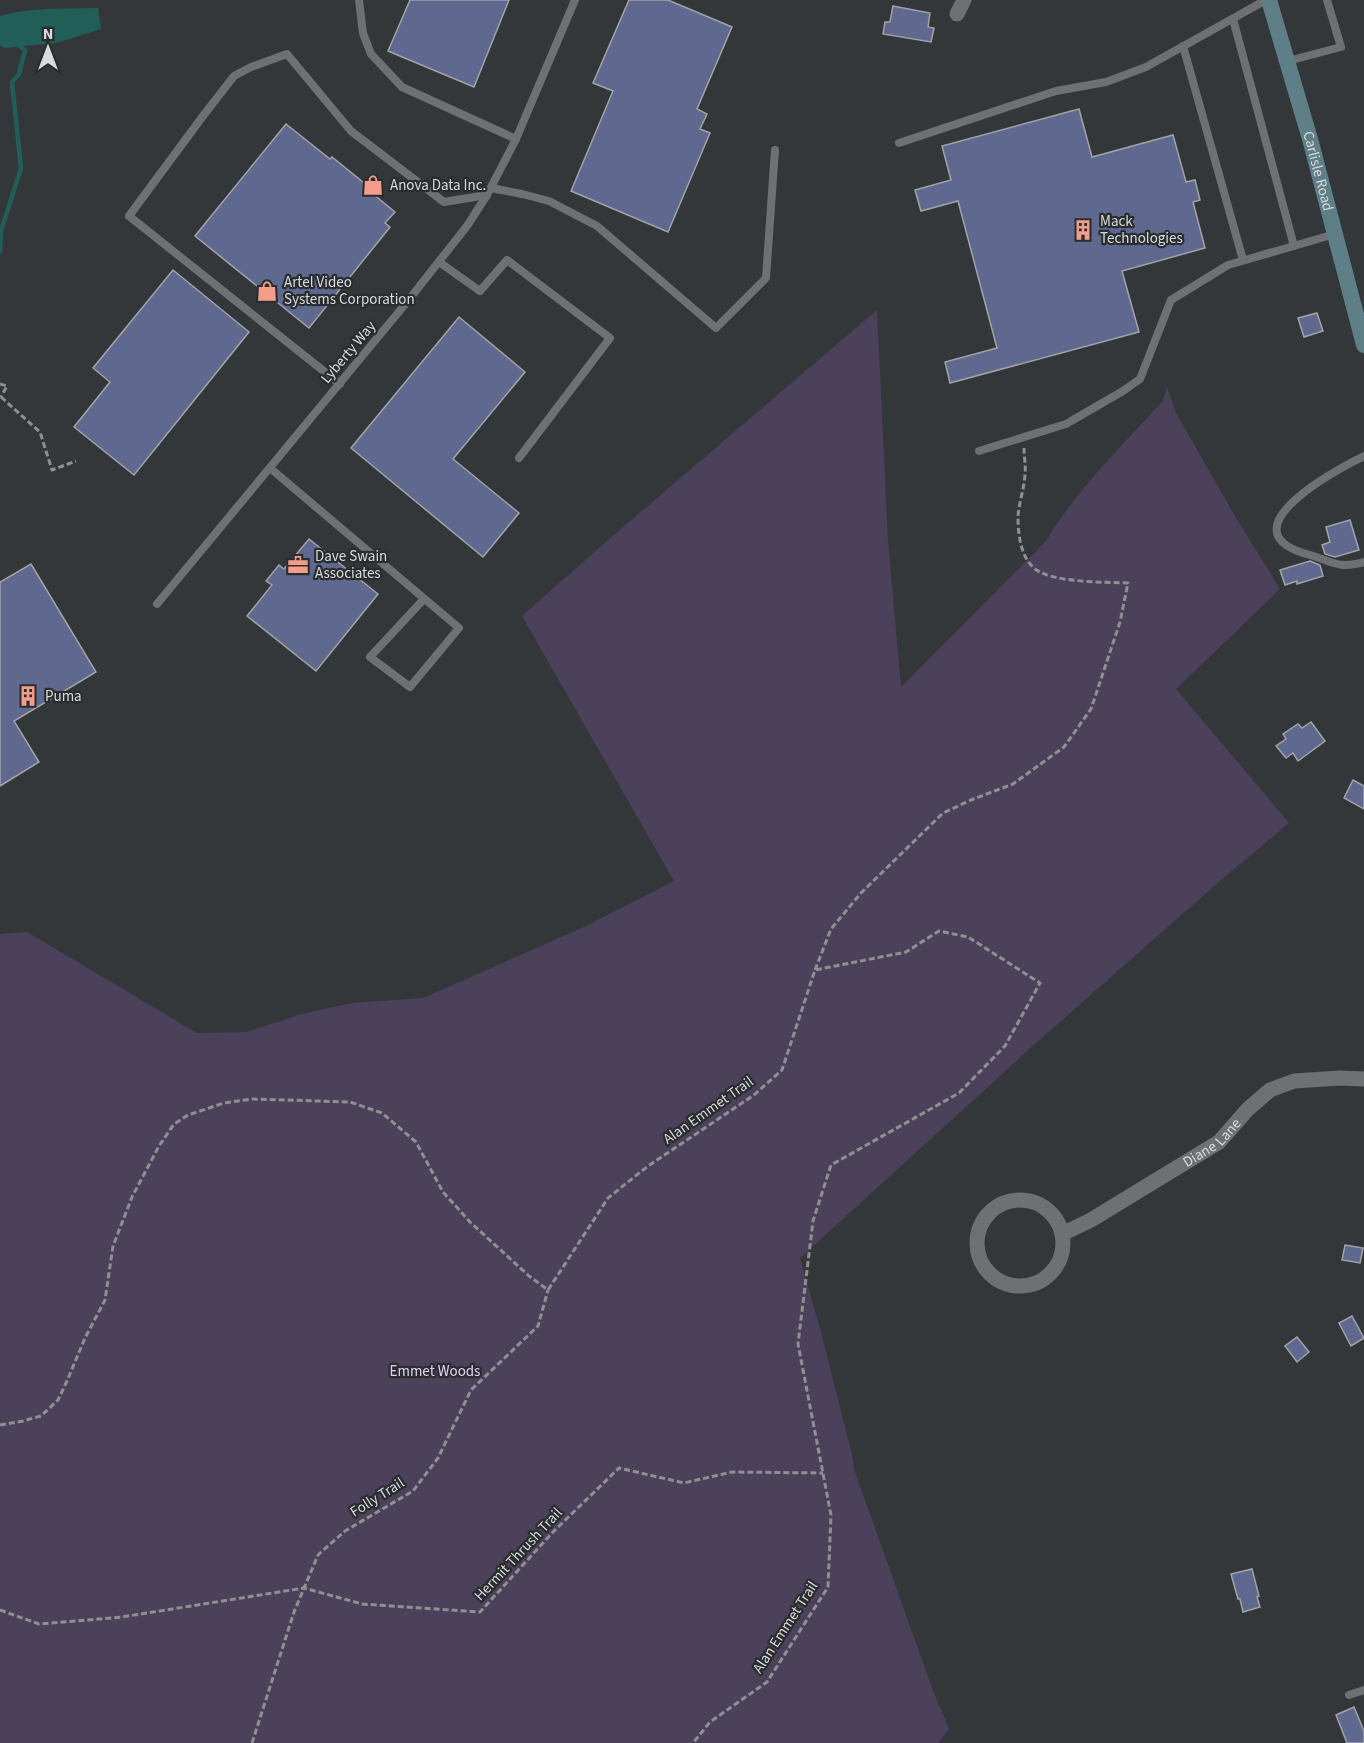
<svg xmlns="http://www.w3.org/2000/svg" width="1364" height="1743" font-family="'Source Sans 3',sans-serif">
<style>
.green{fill:#4c415b}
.water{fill:#215e57}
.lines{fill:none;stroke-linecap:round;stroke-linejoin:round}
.stream{stroke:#215e57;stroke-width:4.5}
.building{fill:#5f6990;stroke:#a2a3a7;stroke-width:1.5}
.path{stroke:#8e9092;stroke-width:3;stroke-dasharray:6 3;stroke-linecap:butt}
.service{stroke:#6e7174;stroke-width:8}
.minor{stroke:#6e7174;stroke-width:15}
.secondary{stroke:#5e7f88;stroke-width:16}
.labels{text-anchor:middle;stroke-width:4.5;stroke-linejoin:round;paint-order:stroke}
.street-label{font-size:15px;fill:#d9dadc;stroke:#2a2d2f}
.poi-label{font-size:15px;fill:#d9dadc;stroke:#2a2d2f;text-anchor:start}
.park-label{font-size:15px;fill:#e0d0f7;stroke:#2a2d2f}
</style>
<rect width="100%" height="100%" fill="#343739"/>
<path class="green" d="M877,310L888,541L901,687L1046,541C1077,489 1121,447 1162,402L1167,388L1176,413L1236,518L1280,589L1176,689L1289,823L1221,880L1036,1043L800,1258L819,1325L852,1454L854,1469L932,1688L949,1729L938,1743H0V934L27,932L197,1033L247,1032L302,1014L352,1003L423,998L584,927L674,881L522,616L608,540Z"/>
<path class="water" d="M98,8L101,29L56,43L4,48L0,45V16C32,7 65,9 98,8Z"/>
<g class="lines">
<polyline class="stream" points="0,252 1,231 21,168 12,82 19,74 25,50 15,43"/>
</g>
<g class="building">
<polygon points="410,0 509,0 474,87 388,51"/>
<polygon points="629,0 668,0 732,27 697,109 707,114 700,129 710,133 668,232 571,191 613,91 593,83"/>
<polygon points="893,6 930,13 928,27 934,28 931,42 883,34 885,22 890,22"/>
<polygon points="1079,109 1092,157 1173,135 1186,182 1195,180 1200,200 1193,202 1205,248 1122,271 1139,332 950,383 945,362 997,348 958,201 921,211 915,190 951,180 942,146"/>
<polygon points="286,124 330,159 332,157 374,191 372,193 395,212 385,223 390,227 309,328 195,236"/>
<polygon points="173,270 249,332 134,475 74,427 110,382 93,368"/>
<polygon points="1317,313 1323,331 1304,337 1298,318"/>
<polygon points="459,317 525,372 453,459 519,513 483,557 351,448"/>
<polygon points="1350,520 1359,550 1335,557 1325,554 1322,545 1330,542 1326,527"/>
<polygon points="309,539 378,594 316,671 247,616 272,585 266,581 279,565 284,569"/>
<polygon points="1310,561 1320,565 1323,576 1297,584 1297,581 1285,585 1280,570"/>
<polygon points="31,564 96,672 14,721 39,762 0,786 0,582"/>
<polygon points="1311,722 1325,741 1298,761 1293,753 1286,758 1276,746 1286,739 1283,734 1298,724 1302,728"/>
<polygon points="1353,780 1364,786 1364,809 1344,798"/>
<polygon points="1345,1245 1363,1248 1360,1263 1342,1260"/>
<polygon points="1352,1316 1364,1338 1351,1346 1339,1323"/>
<polygon points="1297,1337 1309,1352 1297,1362 1285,1346"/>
<polygon points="1252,1569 1259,1596 1257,1597 1260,1607 1243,1612 1240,1599 1238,1599 1231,1574"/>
<polygon points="1354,1707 1364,1731 1364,1743 1347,1743 1336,1715"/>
</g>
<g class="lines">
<g class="path">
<polyline points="0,384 7,386 1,397"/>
<polyline points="1,397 40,432 52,470 76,461"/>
<path d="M815,970L831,929L861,893L943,813L971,800L1013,784L1064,747L1091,709L1120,622L1128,583C1106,582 1050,583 1034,568C1020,556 1018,533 1018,516C1019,503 1024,489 1025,475C1026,466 1024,457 1024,448"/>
<polyline points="0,1425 23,1421 41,1416 58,1400 67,1381 85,1338 105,1300 113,1246 132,1197 159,1146 174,1124 188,1115 224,1103 252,1099 350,1102 382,1113 416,1142 443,1192 470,1222 529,1276 548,1290 608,1198 648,1166 754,1095 782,1070 815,970 906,952 939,931 968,937 1040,983 1005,1046 959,1093 831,1165 813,1221 798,1344 831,1515 828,1587 767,1682 710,1722 693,1743"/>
<polyline points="0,1610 39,1624 122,1617 304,1588 362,1604 480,1612 553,1532 619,1468 684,1483 732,1472 823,1473"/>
<polyline points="252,1743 294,1612 318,1555 345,1531 413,1491 438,1458 471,1390 538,1326 548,1290"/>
</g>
<g class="service">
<polyline points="359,0 363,33 371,54 402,87 516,139"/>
<polyline points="1233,19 1294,246"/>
<polyline points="1183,46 1243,260"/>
<polyline points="1288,61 1341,47 1327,0"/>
<polyline points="899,143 1056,91 1106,82 1146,67 1266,0"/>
<polyline points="491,188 522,194 549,201 597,226 716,328 766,278 775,150"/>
<polyline points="439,262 480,291 507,260 610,338 519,458"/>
<polyline points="340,384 129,216 203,116 234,76 251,67 287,54 351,131 444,202 487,195"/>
<polyline points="979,451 1066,424 1123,391 1140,379 1171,300 1228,265 1335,234"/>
<path d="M1364,456C1332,472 1222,532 1310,555C1334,562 1337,569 1364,562"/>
<polyline points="270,468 459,628 410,687 370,657 424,599"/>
<polyline points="157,604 407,302 467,226 487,195 516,139 575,0"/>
<polyline points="1349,1695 1364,1690"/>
</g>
<g class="minor">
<polyline points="957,14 964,0"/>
<circle cx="1020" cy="1243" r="43"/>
<path id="s1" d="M1062,1234L1091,1220L1219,1142L1248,1109L1270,1090L1294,1081L1340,1078L1364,1079"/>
</g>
<path class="secondary" id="s2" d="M1269,0L1310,139L1364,345"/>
</g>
<defs>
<g id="shop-bare" transform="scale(1.62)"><path d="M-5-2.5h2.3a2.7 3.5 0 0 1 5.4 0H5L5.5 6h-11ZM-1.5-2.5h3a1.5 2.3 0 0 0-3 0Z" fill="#f49d8b" stroke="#2a2d2f" stroke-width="2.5" paint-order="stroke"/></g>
<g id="building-bare" transform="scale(1.62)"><path d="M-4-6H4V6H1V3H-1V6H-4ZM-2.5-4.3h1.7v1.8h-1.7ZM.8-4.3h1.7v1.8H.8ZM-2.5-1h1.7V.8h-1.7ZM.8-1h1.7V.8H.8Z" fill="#f49d8b" stroke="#2a2d2f" stroke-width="2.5" paint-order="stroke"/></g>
<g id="office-bare" transform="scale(1.62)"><path d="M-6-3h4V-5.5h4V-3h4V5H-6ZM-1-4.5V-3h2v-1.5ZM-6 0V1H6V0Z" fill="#f49d8b" stroke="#2a2d2f" stroke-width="2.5" paint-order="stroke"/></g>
</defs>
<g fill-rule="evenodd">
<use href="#shop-bare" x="373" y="185"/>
<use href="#building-bare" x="1083" y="230"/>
<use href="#shop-bare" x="267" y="291"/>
<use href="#office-bare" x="298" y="565"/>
<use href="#building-bare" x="28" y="696"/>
</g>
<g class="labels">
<g class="street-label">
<text dy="5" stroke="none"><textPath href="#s2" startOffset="178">Carlisle Road</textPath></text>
<text transform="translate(348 352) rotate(-50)" y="5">Lyberty Way</text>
<text transform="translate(708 1110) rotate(-35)" y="5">Alan Emmet Trail</text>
<text dy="5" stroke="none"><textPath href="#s1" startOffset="176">Diane Lane</textPath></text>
<text transform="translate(377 1497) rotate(-32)" y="5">Folly Trail</text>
<text transform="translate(518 1554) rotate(-47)" y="5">Hermit Thrush Trail</text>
<text transform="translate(785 1627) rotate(-57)" y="5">Alan Emmet Trail</text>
</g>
<g class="poi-label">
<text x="390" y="190">Anova Data Inc.</text>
<text x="1100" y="226">Mack<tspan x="1100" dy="17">Technologies</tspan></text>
<text x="284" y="287">Artel Video<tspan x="284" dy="17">Systems Corporation</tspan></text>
<text x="315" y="561">Dave Swain<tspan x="315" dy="17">Associates</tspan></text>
<text x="45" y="701">Puma</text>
</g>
<g class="park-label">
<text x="435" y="1376">Emmet Woods</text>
</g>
</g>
<g transform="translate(48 48)" stroke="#2a2d2f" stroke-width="4.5" paint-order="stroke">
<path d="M0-4.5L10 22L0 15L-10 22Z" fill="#d9dadc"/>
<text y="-9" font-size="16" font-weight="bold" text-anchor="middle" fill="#d9dadc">N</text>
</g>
</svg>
